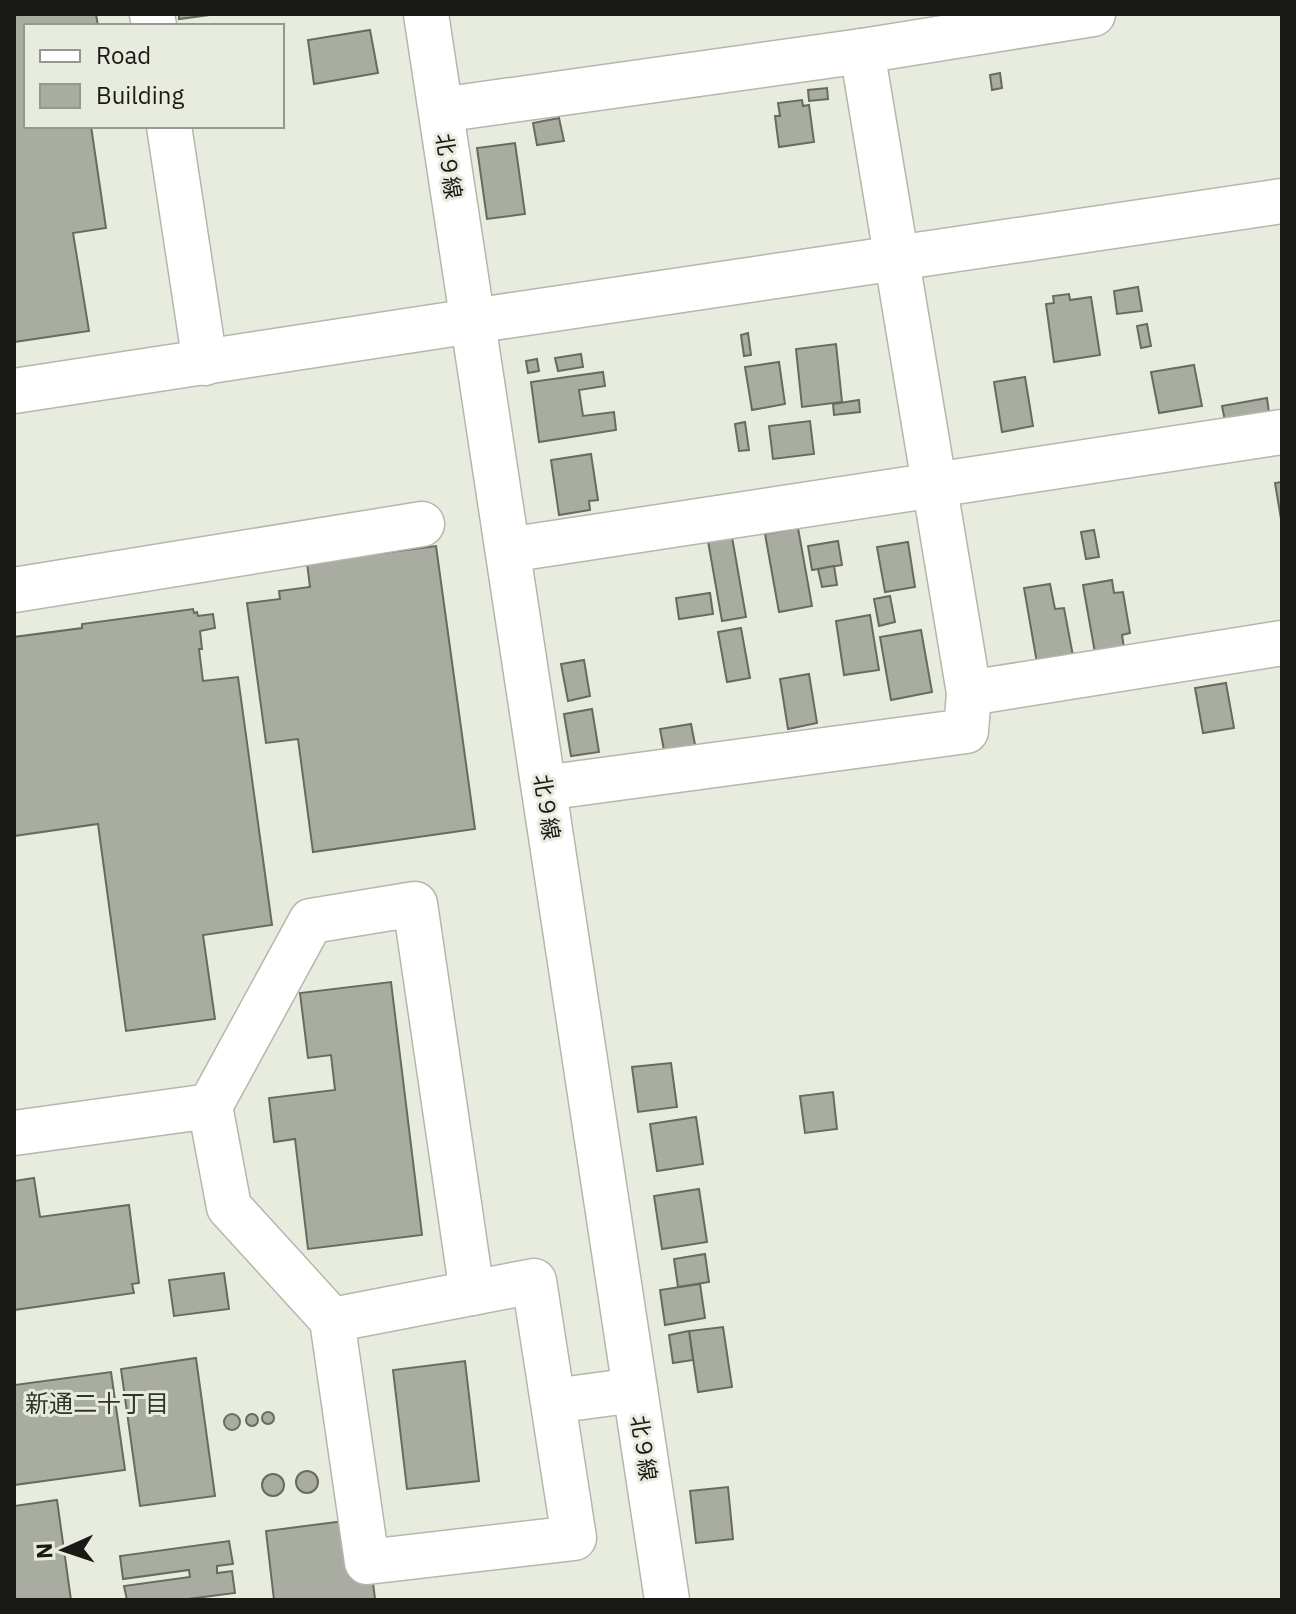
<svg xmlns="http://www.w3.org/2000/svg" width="1296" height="1614" font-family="'IBM Plex Sans','Noto Sans JP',sans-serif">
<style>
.building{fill:#a9aca0;stroke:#686b60;stroke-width:2}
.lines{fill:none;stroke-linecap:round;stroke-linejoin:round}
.minor-casing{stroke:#b4b8ac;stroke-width:47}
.minor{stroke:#fff;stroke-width:44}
.labels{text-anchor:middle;stroke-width:6;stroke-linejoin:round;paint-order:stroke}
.street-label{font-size:22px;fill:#191a16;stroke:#e8ecdf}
.neighbourhood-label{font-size:24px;fill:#31342a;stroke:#e8ecdf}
</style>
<rect width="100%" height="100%" fill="#e8ecdf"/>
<g class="building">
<polygon points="14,14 96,14 98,26 26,26 26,126 91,126 106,228 73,233 89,331 14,342"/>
<polygon points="179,14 217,14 179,19"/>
<polygon points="370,30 378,73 314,84 308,40"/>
<polygon points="1000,73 1002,88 992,90 990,75"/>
<polygon points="827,88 828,99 809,101 808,90"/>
<polygon points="802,100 803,106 809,105 814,142 779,147 775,116 780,116 778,103"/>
<polygon points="559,118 564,141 537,145 533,123"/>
<polygon points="515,143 525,214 487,219 477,148"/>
<polygon points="1138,287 1142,311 1117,314 1114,291"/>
<polygon points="1069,294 1070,300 1091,297 1100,355 1054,362 1046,304 1054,303 1053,296"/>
<polygon points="1147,324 1151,346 1141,348 1137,326"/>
<polygon points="748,333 751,355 744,356 741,335"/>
<polygon points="836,344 842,402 802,407 796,349"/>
<polygon points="581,354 583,367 558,371 555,358"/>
<polygon points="537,359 539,371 528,373 526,361"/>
<polygon points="779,362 785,404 752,410 745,367"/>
<polygon points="1194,365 1202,406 1159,413 1151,372"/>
<polygon points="603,372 605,386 579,390 583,416 614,412 616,430 539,442 531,382"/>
<polygon points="1025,377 1033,426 1002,432 994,382"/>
<polygon points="1267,398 1269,413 1225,421 1222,406"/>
<polygon points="859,400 860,412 834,415 833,404"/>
<polygon points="810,421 814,454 773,459 769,426"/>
<polygon points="745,422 749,450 739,451 735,424"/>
<polygon points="591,454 598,500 589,501 590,510 559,515 551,460"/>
<polygon points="1282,482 1282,525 1275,483"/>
<polygon points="798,528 812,606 779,612 765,534"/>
<polygon points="1094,530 1099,557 1086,559 1081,532"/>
<polygon points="732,537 746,617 722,621 708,541"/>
<polygon points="838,541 842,565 812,570 808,546"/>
<polygon points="908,542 915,587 885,592 877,547"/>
<polygon points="436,546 475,829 313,852 298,739 266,743 247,603 280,599 279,591 310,587 307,563"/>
<polygon points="834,566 837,585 822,587 818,569"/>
<polygon points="1112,580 1114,593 1123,592 1130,633 1122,635 1124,648 1095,653 1083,585"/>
<polygon points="1050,584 1055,609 1064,608 1073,656 1037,663 1024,588"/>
<polygon points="710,593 713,614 679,619 676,598"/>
<polygon points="890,596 895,622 879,626 874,599"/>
<polygon points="193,609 194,613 197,612 198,616 213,614 215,628 200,631 202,649 199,649 203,681 238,677 272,925 203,935 215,1019 126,1031 98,824 14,836 14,637 82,628 82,624"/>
<polygon points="870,615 879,670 844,675 836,621"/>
<polygon points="741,628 750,678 727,682 718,632"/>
<polygon points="921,630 932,692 891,700 880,637"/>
<polygon points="584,660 590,696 568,701 561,664"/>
<polygon points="809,674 817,723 788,729 780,679"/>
<polygon points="1226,683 1234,728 1203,733 1195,688"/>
<polygon points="592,709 599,752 571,756 564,714"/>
<polygon points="691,724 698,760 667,766 660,729"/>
<polygon points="391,982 422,1235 308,1249 295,1139 274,1142 269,1098 335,1090 331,1055 308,1058 300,993"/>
<polygon points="671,1063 677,1107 638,1112 632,1067"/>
<polygon points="833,1092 837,1129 805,1133 800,1096"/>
<polygon points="696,1117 703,1164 657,1171 650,1124"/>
<polygon points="34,1178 40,1217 129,1205 139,1283 132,1284 134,1293 14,1310 14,1181"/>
<polygon points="699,1189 707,1242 662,1249 654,1196"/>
<polygon points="705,1254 709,1282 678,1287 674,1259"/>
<polygon points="224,1273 229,1309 174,1316 169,1280"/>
<polygon points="700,1284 705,1318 665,1325 660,1290"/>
<polygon points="723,1327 732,1387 698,1392 689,1331"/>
<polygon points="689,1331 693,1360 673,1363 669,1335"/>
<polygon points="196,1358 215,1496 140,1506 121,1369"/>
<polygon points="465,1361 479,1481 407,1489 393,1370"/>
<polygon points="111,1372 125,1470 14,1485 14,1385"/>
<circle cx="268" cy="1418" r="6"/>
<circle cx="232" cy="1422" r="8"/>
<circle cx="252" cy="1420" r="6"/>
<circle cx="307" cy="1482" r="11"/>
<circle cx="273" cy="1485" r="11"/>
<polygon points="728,1487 733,1539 696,1543 690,1491"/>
<polygon points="57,1500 71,1600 14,1600 14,1506"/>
<polygon points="352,1520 367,1533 375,1599 274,1600 266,1531"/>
<polygon points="229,1541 233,1564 217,1566 217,1573 232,1571 235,1593 180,1600 127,1600 124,1586 190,1577 189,1570 123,1579 120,1556"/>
</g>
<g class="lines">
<g class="minor-casing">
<g id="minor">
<polyline points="152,14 154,26"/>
<polyline points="426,14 667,1600"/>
<polyline points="441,110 862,51 1093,14"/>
<polyline points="169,126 205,363"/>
<polyline points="14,391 472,321 1282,201"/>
<polyline points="508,550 1282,432"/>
<polyline points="14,590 422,524"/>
<polyline points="969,693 1282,643"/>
<polyline points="544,788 966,731 969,693 862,51"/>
<polyline points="210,1106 311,921 415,904 472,1293"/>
<polyline points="14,1133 210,1106 229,1207 332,1320 367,1562 574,1538 534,1281 332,1320"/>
<polyline points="553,1401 635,1390"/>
</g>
</g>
<use href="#minor" class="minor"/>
</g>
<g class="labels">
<g class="street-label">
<text transform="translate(449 166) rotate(81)" y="8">北９線</text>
<text transform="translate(547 807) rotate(81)" y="8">北９線</text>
<text transform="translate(644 1448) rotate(81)" y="8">北９線</text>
</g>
<g class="neighbourhood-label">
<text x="97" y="1412">新通二十丁目</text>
</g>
</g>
<rect width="1296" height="1614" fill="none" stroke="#191a16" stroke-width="32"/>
<rect x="24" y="24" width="260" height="104" fill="#e8ecdf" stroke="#95988f" stroke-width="2"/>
<rect x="40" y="50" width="40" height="12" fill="#ffffff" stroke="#95988f" stroke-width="2"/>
<text x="96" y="64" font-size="24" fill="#191a16">Road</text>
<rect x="40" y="84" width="40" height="24" fill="#a9aca0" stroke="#95988f" stroke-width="2"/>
<text x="96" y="104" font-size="24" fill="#191a16">Building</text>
<g transform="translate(64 1550) rotate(267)" stroke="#e8ecdf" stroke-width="6" paint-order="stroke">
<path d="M0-6L14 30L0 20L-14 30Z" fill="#191a16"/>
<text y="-12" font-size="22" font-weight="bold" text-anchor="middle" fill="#191a16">N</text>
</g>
</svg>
